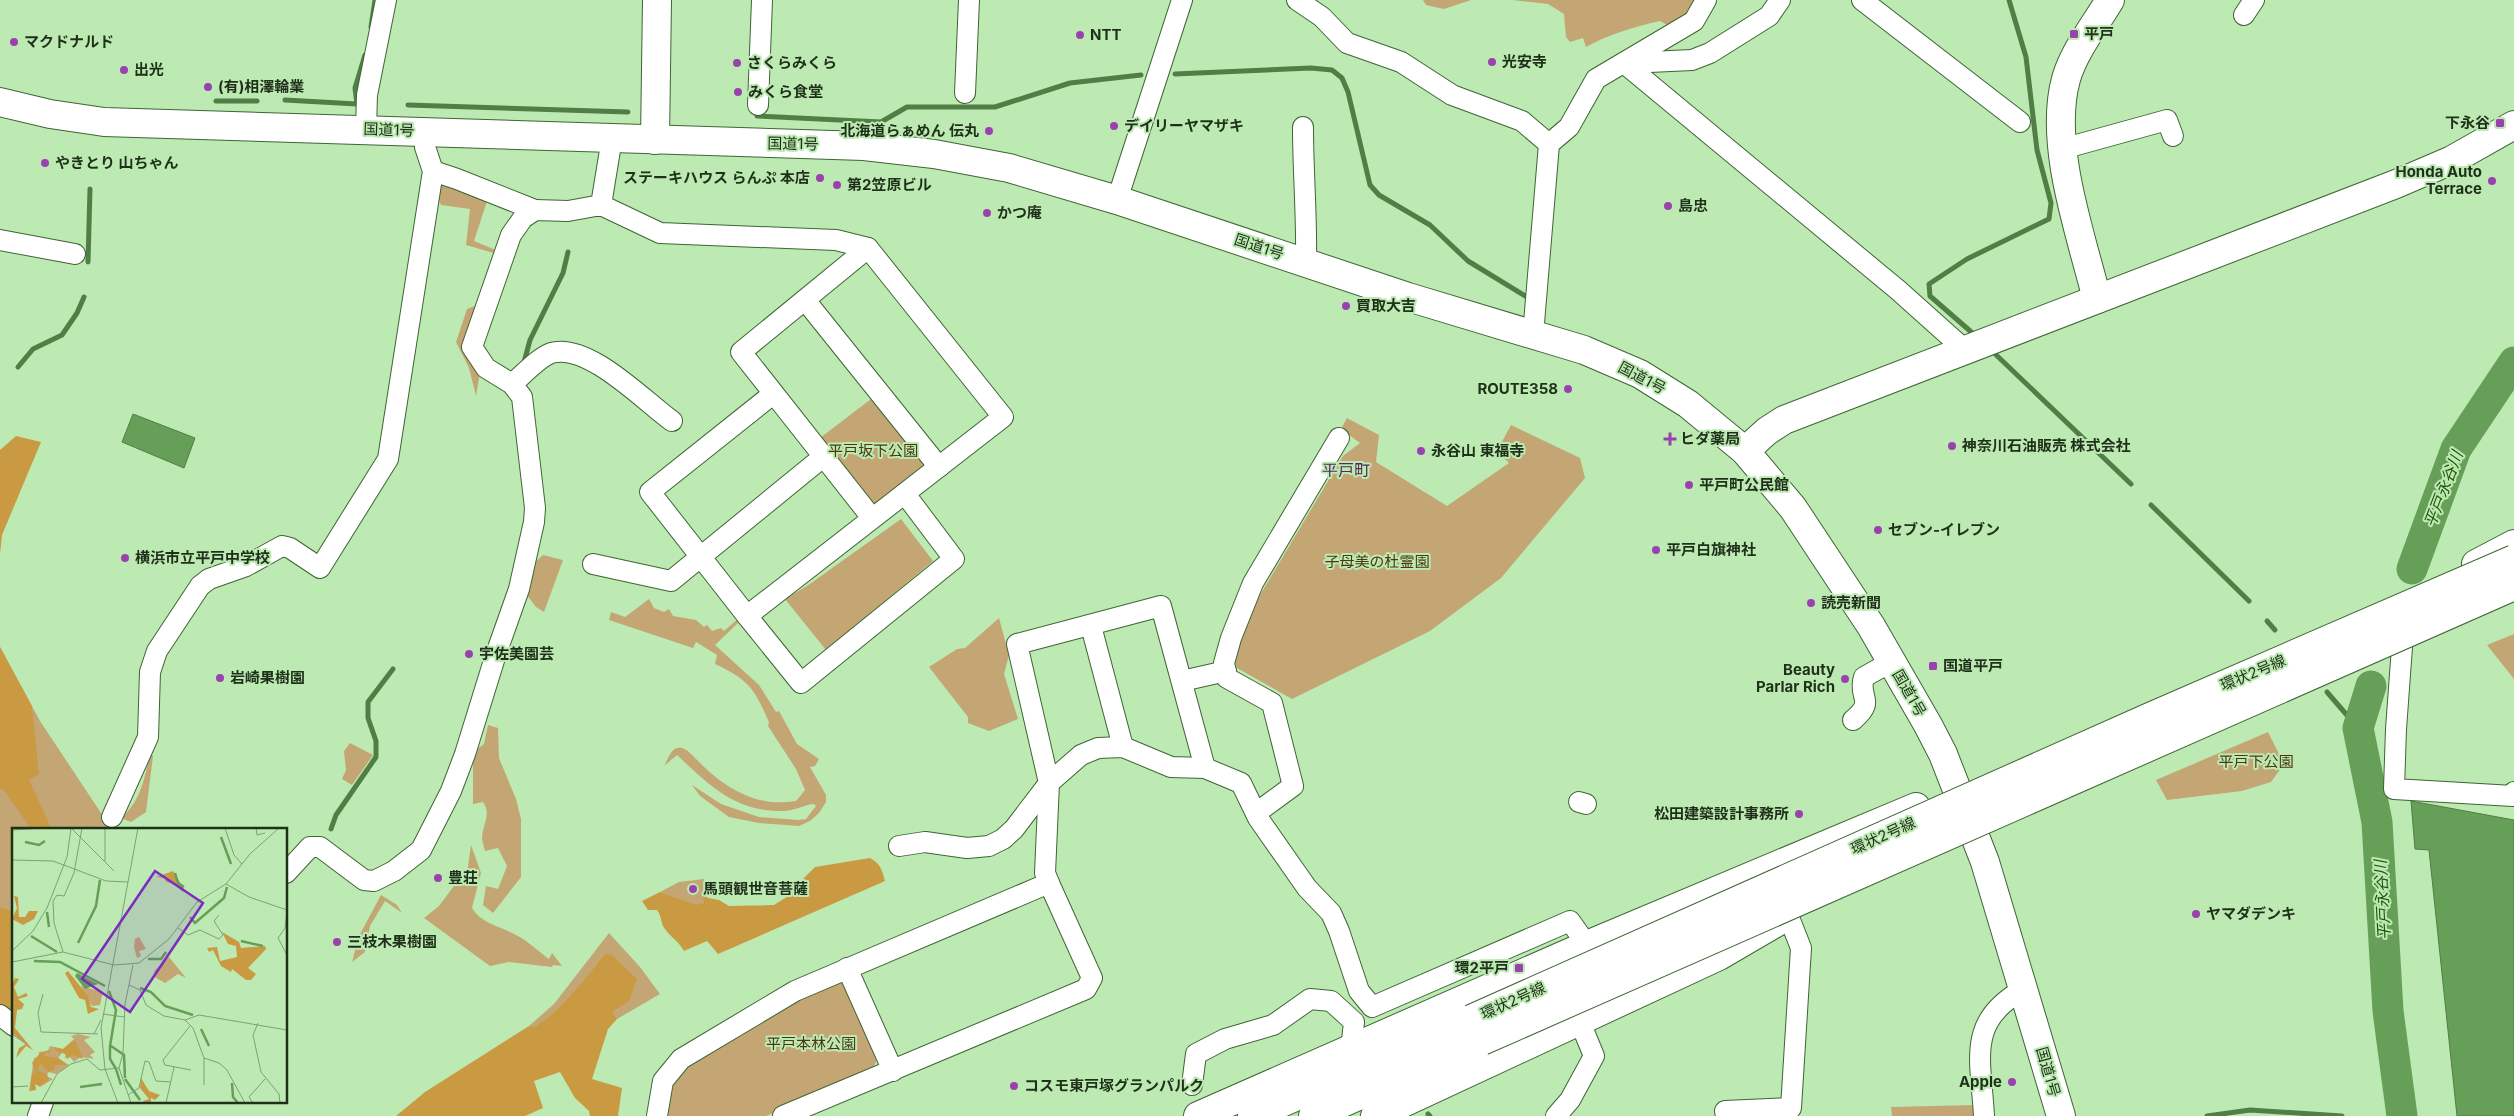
<svg xmlns="http://www.w3.org/2000/svg" width="2514" height="1116" font-family="Inter,'Noto Sans JP',sans-serif">
<style>
.green{fill:#c4a674}
.forest{fill:#ca9a42}
.water{fill:#669f57;stroke:#517e45}
.lines{fill:none;stroke-linecap:round;stroke-linejoin:round}
.stream{stroke:#517e45;stroke-width:5}
.river{stroke:#669f57;stroke-width:31}
.street-casing{stroke:#3e6534;stroke-width:22}
.secondary-casing{stroke:#3e6534;stroke-width:30}
.primary-casing{stroke:#3e6534;stroke-width:30}
.highway-casing{stroke:#3e6534;stroke-width:30}
.street{stroke:#fff;stroke-width:20}
.secondary{stroke:#fff;stroke-width:28}
.primary{stroke:#fff;stroke-width:28}
.highway{stroke:#fff;stroke-width:28}
.primary-bridge-casing{stroke:#3e6534;stroke-width:30;stroke-linecap:butt}
.primary-bridge{stroke:#fff;stroke-width:28}
.poi-dot{fill:#9942ae;stroke:#bdeab2;stroke-width:2}
.labels{text-anchor:middle;stroke-width:4;stroke-linejoin:round;paint-order:stroke}
.poi-label{font-size:15px;font-weight:bold;fill:#1f301a;stroke:#bdeab2;text-anchor:start}
.street-label{font-size:15px;fill:#1f301a;stroke:#bdeab2}
.park-label{font-size:15px;fill:#4b3712;stroke:#bdeab2}
.neighbourhood-label{font-size:16px;fill:#52285d;stroke:#bdeab2}
.water-label{font-size:16px;font-style:italic;fill:#1f570d;stroke:#bdeab2}
.inset-river{fill:none;stroke:#669f57;stroke-width:2.5}
.inset-road{fill:none;stroke:#7ea075;stroke-width:1}
.view{fill:#7b2cbf;fill-opacity:0.15;stroke:#7b2cbf;stroke-width:2.5}
.inset-edge{fill:none;stroke:#1f301a;stroke-width:2.5}
</style>
<rect width="100%" height="100%" fill="#bdeab2"/>
<g class="green">
<polygon points="1423,0 1471,0 1444,9 1426,5"/>
<path d="M1512,0H1696L1693,9L1669,26L1660,21C1634,27 1609,34 1586,47L1583,38L1570,42L1566,37L1564,14L1548,4Z"/>
<polygon points="441,181 488,198 474,241 498,251 497,254 466,245 470,209 441,205 437,194"/>
<polygon points="482,303 480,372 476,396 469,368 456,342 467,309"/>
<polygon points="875,396 929,462 871,507 816,441"/>
<polygon points="1347,418 1379,435 1376,462 1447,506 1509,463 1497,451 1511,425 1580,458 1585,478 1501,578 1430,631 1292,699 1237,668 1231,654 1260,595 1343,456 1360,443 1341,429"/>
<polygon points="901,519 933,561 826,650 785,599 807,586"/>
<polygon points="543,555 563,560 544,612 536,607 523,590 534,563"/>
<path d="M649,599L654,608L664,612L669,609L673,616L696,620L704,627L707,625L712,631L721,628L724,631L739,618L740,621L715,645L759,685L776,712L779,711L797,744L819,759L815,766L810,767L826,795V802L819,813L810,821L799,826L759,823L729,817L700,796L692,785L721,804L759,817L798,820L806,819L816,806L814,804C802,805 793,812 780,811C734,811 708,784 677,755L664,766C667,761 671,749 677,748C683,747 687,750 691,754C707,770 721,784 743,794C760,802 777,804 796,801L805,790L796,769L768,726L769,722C754,688 749,680 715,664L717,655L696,642L693,648L609,620L611,612L625,617Z"/>
<polygon points="999,618 1009,655 1004,674 1018,719 989,731 968,723 968,717 929,667 957,649 965,648"/>
<polygon points="2514,634 2514,679 2487,645"/>
<polygon points="0,647 40,721 109,825 107,830 14,830 14,1011 0,1001"/>
<path d="M488,725L498,728L499,758L516,799L521,819V877L493,913L483,905L486,886L498,889L507,866L498,848L485,851C484,848 483,843 482,839C482,825 492,815 483,802L473,804V752L484,744Z"/>
<polygon points="2268,732 2284,764 2271,782 2242,791 2167,800 2156,780"/>
<polygon points="350,743 373,755 352,785 342,779 346,770 344,751"/>
<path d="M150,753L153,756L146,812L131,822L121,818C141,801 145,777 150,753Z"/>
<path d="M471,845L481,873L472,908C482,924 498,925 514,934C527,940 538,951 549,959L552,953L562,966L553,965L552,967L509,962L490,966L424,918L439,906L468,867Z"/>
<polygon points="704,879 707,898 704,898 704,903 697,906 660,892 679,882"/>
<polygon points="381,895 397,905 402,913 385,901 370,926 365,952 352,962 359,936"/>
<polygon points="609,933 640,967 660,994 617,1019 611,1012 604,954 570,999 535,1028 529,1026 554,1004"/>
<polygon points="838,981 847,984 879,1055 872,1071 766,1116 663,1116 667,1087 680,1067 785,1002"/>
<polygon points="1975,1105 1975,1116 1892,1116 1891,1107"/>
</g>
<g class="forest">
<polygon points="16,436 41,442 2,535 0,554 0,450"/>
<polygon points="0,647 32,706 39,774 29,780 52,830 32,830 3,789 0,789"/>
<path d="M870,858C881,864 882,870 885,881L718,954L707,941L684,951C677,939 671,938 665,929C660,923 662,916 657,910H648L642,901L660,892L696,905L704,903L703,897L719,900L729,906L774,905L790,895L791,891L815,867Z"/>
<polygon points="0,908 14,911 14,1017 0,1007"/>
<path d="M604,954L612,955L637,979L629,1001L612,1012L617,1019L608,1029L592,1079L622,1088L618,1116H590L589,1111L575,1098L560,1072L534,1081L543,1108L525,1116H396L425,1092L529,1026L535,1027C565,1006 582,983 604,954Z"/>
</g>
<g class="water">
<polygon points="133,414 195,438 184,468 122,442"/>
<polygon points="2411,801 2514,820 2514,1116 2457,1116 2429,850 2415,849"/>
</g>
<g class="lines">
<g class="stream">
<polyline points="371,27 375,0"/>
<polyline points="1175,74 1311,68 1332,70 1342,78 1348,92 1370,185 1379,195 1430,225 1468,261 1527,297"/>
<polyline points="285,100 357,104 355,88 365,55"/>
<polyline points="216,101 257,101"/>
<polyline points="408,105 628,112"/>
<polyline points="757,116 881,122 907,107 995,107 1070,83 1141,75"/>
<polyline points="88,262 90,189"/>
<polyline points="1977,337 1930,296 1929,284 1967,259 2049,219 2051,203 2037,150 2026,57 2009,0"/>
<polyline points="1991,350 2131,484"/>
<polyline points="523,366 530,340 563,273 568,252"/>
<polyline points="18,367 33,349 62,335 77,313 84,297"/>
<polyline points="2151,505 2249,601"/>
<polyline points="2267,621 2275,630"/>
<polyline points="2327,692 2358,728"/>
<polyline points="331,829 336,815 376,757 376,741 368,718 368,702 393,669"/>
<polyline points="1428,1114 1430,1116"/>
<polyline points="2207,1116 2250,1110 2342,1116"/>
</g>
<g class="river">
<polyline points="2412,569 2456,449 2514,362"/>
<polyline points="2371,686 2358,728 2377,822 2388,1011 2402,1116"/>
</g>
<g class="street-casing">
<g id="street">
<polyline points="1297,0 1322,17 1347,43 1401,62 1452,95 1522,121 1549,144"/>
<polyline points="1862,0 2020,122"/>
<polyline points="2244,15 2254,0"/>
<polyline points="1624,63 1898,290 1965,350"/>
<polyline points="1628,63 1692,60 1710,53 1769,16 1780,0"/>
<polyline points="965,93 969,0"/>
<polyline points="758,105 762,0"/>
<path d="M1303,127C1303,172 1307,217 1306,263"/>
<polyline points="366,129 367,95 386,0"/>
<polyline points="2062,149 2167,120 2173,136"/>
<polyline points="433,171 457,179 535,210"/>
<polyline points="1117,200 1182,0"/>
<polyline points="601,205 612,138"/>
<polyline points="0,240 75,254"/>
<polyline points="868,248 741,352 872,518"/>
<polyline points="805,300 939,467"/>
<polyline points="1533,335 1549,144 1569,127 1596,79 1694,21 1706,0"/>
<path d="M512,384C523,375 538,358 551,353C588,342 644,401 672,421"/>
<polyline points="593,564 671,581 823,457"/>
<polyline points="747,616 801,683 954,559 905,494"/>
<polyline points="1091,626 1123,747"/>
<polyline points="2402,647 2396,729 2394,789 2513,796 2514,792"/>
<polyline points="1182,681 1226,671"/>
<path d="M1853,720C1877,700 1857,698 1864,677L1891,662"/>
<polyline points="1579,802 1586,804"/>
<polyline points="1256,813 1293,786 1272,703 1227,678 1224,663 1231,638 1253,583 1339,438"/>
<polyline points="112,817 148,737 150,672 157,651 200,586 209,579 246,566 282,546 290,548 320,568 388,459 433,171 425,147 424,131"/>
<polyline points="899,846 925,842 967,848 989,846 1003,839 1014,829 1049,783 1081,755 1098,748 1123,747 1171,767 1205,768 1241,783 1258,818 1307,888 1331,913 1339,931 1359,991 1372,1007 1570,921 1587,945"/>
<polyline points="286,873 310,847 320,847 364,880 374,881 394,871 421,850 451,791 465,754 496,654 519,589 534,522 535,508 522,397 512,384 486,368 472,347 511,235 523,218 535,210 568,211 601,205 660,233 836,240 868,248 1003,417 747,616 650,492 773,394"/>
<polyline points="1049,883 1045,873 1049,783 1017,644 1161,606 1205,768"/>
<polyline points="847,968 893,1071"/>
<polyline points="0,1015 14,1026"/>
<polyline points="1192,1085 1196,1054 1225,1039 1273,1025 1310,999 1331,1001 1354,1022 1351,1050"/>
<polyline points="38,1116 43,1102"/>
<polyline points="657,1116 663,1081 681,1059 795,991 1049,883 1092,978 1086,989 783,1116"/>
<polyline points="1556,1116 1570,1100 1594,1056 1580,1022"/>
<polyline points="1726,1116 1725,1111 1791,1108 1801,948 1788,915"/>
<path d="M1984,1116C1981,1059 1966,1021 2024,989"/>
</g>
</g>
<g class="secondary-casing">
<g id="secondary">
<polyline points="655,140 657,0"/>
<path d="M2097,299C2081,235 2048,144 2066,79C2074,51 2095,25 2110,0"/>
<polyline points="1745,451 1767,431 1784,420 2396,184 2452,160 2514,125"/>
</g>
</g>
<g class="primary-casing">
<g id="primary">
<polyline points="2476,564 2514,544"/>
<polyline points="1198,1116 1587,945 1916,807"/>
<polyline points="1252,1116 1471,1019"/>
<polyline points="1313,1116 1482,1041"/>
<polyline points="1375,1116 1719,956 1779,921"/>
</g>
</g>
<g class="highway-casing">
<polyline id="highway" points="0,102 50,114 104,122 864,146 934,154 1009,168 1117,200 1408,297 1584,350 1640,374 1688,404 1745,451 1793,508 1871,626 1928,725 1943,754 1985,862 2061,1116"/>
</g>
<use href="#street" class="street"/>
<use href="#secondary" class="secondary"/>
<use href="#primary" class="primary"/>
<use href="#highway" class="highway"/>
<g class="primary-bridge-casing">
<g id="primary-bridge">
<polyline points="1471,1019 2152,716 2514,559"/>
<polyline points="1482,1041 2514,586"/>
</g>
</g>
<use href="#primary-bridge" class="primary-bridge"/>
</g>
<g class="poi-dot">
<rect x="2069" y="29" width="10" height="10" rx="2.5"/>
<circle cx="1080" cy="35" r="5"/>
<circle cx="14" cy="42" r="5"/>
<circle cx="1492" cy="62" r="5"/>
<circle cx="737" cy="63" r="5"/>
<circle cx="124" cy="70" r="5"/>
<circle cx="208" cy="87" r="5"/>
<circle cx="738" cy="92" r="5"/>
<rect x="2495" y="118" width="10" height="10" rx="2.5"/>
<circle cx="1114" cy="126" r="5"/>
<circle cx="989" cy="131" r="5"/>
<circle cx="45" cy="163" r="5"/>
<circle cx="820" cy="178" r="5"/>
<circle cx="2492" cy="181" r="5"/>
<circle cx="837" cy="185" r="5"/>
<circle cx="1668" cy="206" r="5"/>
<circle cx="987" cy="213" r="5"/>
<circle cx="1346" cy="306" r="5"/>
<circle cx="1568" cy="389" r="5"/>
<path d="M1667.5 431.5h5v5h5v5h-5v5h-5v-5h-5v-5h5z"/>
<circle cx="1952" cy="446" r="5"/>
<circle cx="1421" cy="451" r="5"/>
<circle cx="1689" cy="485" r="5"/>
<circle cx="1878" cy="530" r="5"/>
<circle cx="1656" cy="550" r="5"/>
<circle cx="125" cy="558" r="5"/>
<circle cx="1811" cy="603" r="5"/>
<circle cx="469" cy="654" r="5"/>
<rect x="1928" y="661" width="10" height="10" rx="2.5"/>
<circle cx="220" cy="678" r="5"/>
<circle cx="1845" cy="679" r="5"/>
<circle cx="1799" cy="814" r="5"/>
<circle cx="438" cy="878" r="5"/>
<circle cx="693" cy="889" r="5"/>
<circle cx="2196" cy="914" r="5"/>
<circle cx="337" cy="942" r="5"/>
<rect x="1514" y="963" width="10" height="10" rx="2.5"/>
<circle cx="2012" cy="1082" r="5"/>
<circle cx="1014" cy="1086" r="5"/>
</g>
<g class="labels">
<g class="poi-label">
<text x="2084" y="39">平戸</text>
<text x="1090" y="40">NTT</text>
<text x="24" y="47">マクドナルド</text>
<text x="1502" y="67">光安寺</text>
<text x="747" y="68">さくらみくら</text>
<text x="134" y="75">出光</text>
<text x="218" y="92">(有)相澤輪業</text>
<text x="748" y="97">みくら食堂</text>
<text x="2490" y="128" text-anchor="end">下永谷</text>
<text x="1124" y="131">デイリーヤマザキ</text>
<text x="979" y="136" text-anchor="end">北海道らぁめん 伝丸</text>
<text x="55" y="168">やきとり 山ちゃん</text>
<text x="2482" y="177" text-anchor="end">Honda Auto<tspan x="2482" dy="17">Terrace</tspan></text>
<text x="810" y="183" text-anchor="end">ステーキハウス らんぷ 本店</text>
<text x="847" y="190">第2笠原ビル</text>
<text x="1678" y="211">島忠</text>
<text x="997" y="218">かつ庵</text>
<text x="1356" y="311">買取大吉</text>
<text x="1558" y="394" text-anchor="end">ROUTE358</text>
<text x="1680" y="444">ヒダ薬局</text>
<text x="1962" y="451">神奈川石油販売 株式会社</text>
<text x="1431" y="456">永谷山 東福寺</text>
<text x="1699" y="490">平戸町公民館</text>
<text x="1888" y="535">セブン-イレブン</text>
<text x="1666" y="555">平戸白旗神社</text>
<text x="135" y="563">横浜市立平戸中学校</text>
<text x="1821" y="608">読売新聞</text>
<text x="479" y="659">宇佐美園芸</text>
<text x="1943" y="671">国道平戸</text>
<text x="1835" y="675" text-anchor="end">Beauty<tspan x="1835" dy="17">Parlar Rich</tspan></text>
<text x="230" y="683">岩崎果樹園</text>
<text x="1789" y="819" text-anchor="end">松田建築設計事務所</text>
<text x="448" y="883">豊荘</text>
<text x="703" y="894">馬頭観世音菩薩</text>
<text x="2206" y="919">ヤマダデンキ</text>
<text x="347" y="947">三枝木果樹園</text>
<text x="1509" y="973" text-anchor="end">環2平戸</text>
<text x="2002" y="1087" text-anchor="end">Apple</text>
<text x="1024" y="1091">コスモ東戸塚グランパルク</text>
</g>
<g class="street-label">
<text transform="translate(389 130) rotate(2)" y="5">国道1号</text>
<text transform="translate(793 144) rotate(1)" y="5">国道1号</text>
<text transform="translate(1259 247) rotate(18)" y="5">国道1号</text>
<text transform="translate(1642 378) rotate(28)" y="5">国道1号</text>
<text transform="translate(2253 673) rotate(-23)" y="5">環状2号線</text>
<text transform="translate(1909 693) rotate(60)" y="5">国道1号</text>
<text transform="translate(1883 836) rotate(-24)" y="5">環状2号線</text>
<text transform="translate(1513 1001) rotate(-24)" y="5">環状2号線</text>
<text transform="translate(2048 1072) rotate(74)" y="5">国道1号</text>
</g>
<g class="park-label">
<text x="873" y="456">平戸坂下公園</text>
<text x="1377" y="567">子母美の杜霊園</text>
<text x="2256" y="767">平戸下公園</text>
<text x="811" y="1049">平戸本林公園</text>
</g>
<g class="neighbourhood-label">
<text x="1346" y="476">平戸町</text>
</g>
<g class="water-label">
<text transform="translate(2443 489) rotate(-69)" y="6">平戸永谷川</text>
<text transform="translate(2382 900) rotate(-93)" y="6">平戸永谷川</text>
</g>
</g>
<g transform="translate(12 828)">
<rect width="275" height="275" fill="#bdeab2"/>
<path d="M127,109L134,121L127,123L129,128L125,130L122,119L123,111ZM157,129L174,150L166,146L153,155L141,148L143,142ZM69,158L91,164L88,177L80,178ZM66,206L79,209L72,212L83,224L78,227L82,231L69,229L62,234L58,229L52,230L55,227L50,225L46,230L57,237L44,246L37,244L34,248L41,251L28,259L23,256L24,261L17,263L22,230L27,229V224L36,223L38,218L51,221L62,211L59,208Z" fill="#c4a674"/>
<path d="M161,43L172,61L171,64L164,57L153,53L156,50L144,49ZM2,68L6,69L7,89H13L17,83H26L22,91L11,97L0,91L5,80ZM210,104L227,114L229,120L253,118L254,121L236,140L244,146L239,152H234L220,141L219,144L209,138L201,122L197,124L195,120L205,119L208,133L225,129L224,118L216,116ZM56,143L76,168L79,179L87,181L76,186L73,172L67,170L53,145ZM3,150L7,151L2,159L6,169L14,165L16,168L6,171L12,176L10,181L5,182L3,200L21,222L14,218L4,230L7,220L14,216L0,205V156ZM63,212L71,231L61,227L55,231L52,224L47,225L41,219L51,221ZM37,222L38,225L34,224L32,228L46,230L55,237H43L42,242L36,244L28,235L26,243L35,246L37,252L28,258L23,256L24,262L18,263L20,246L23,244L20,235L28,225ZM129,250L137,263L148,267L143,272L139,270V275H133L131,273L137,271L128,260Z" fill="#ca9a42"/>
<path d="M65,145L84,155L86,156L73,161L63,148Z" fill="#669f57"/>
<path class="inset-river" d="M209,9L219,36M13,14L27,17L33,13M163,45L166,55L172,59M35,84L37,99M178,89L183,95L212,70L215,59M19,108L45,124M229,113L251,118M66,115L84,78L88,52M136,131H149L154,124M22,133L48,134L93,158M128,160L139,164L153,178L181,187M97,163L104,182L98,218M189,201L197,218M98,217V231L104,241M99,218L112,227L113,250M104,241L109,257M113,251L128,272M220,255L221,269L226,275M68,259L90,256"/>
<path class="inset-road" d="M213,0L222,27L230,36M244,0L245,7L253,5M60,1L102,43M0,2L32,0M0,32L41,33L94,53L116,54M93,33V0M214,56L237,69L275,82M275,85L273,100L266,110L275,127M166,100L176,107L188,102L207,111L211,107L202,93L207,87M0,123L21,103L35,80L55,29L59,0M51,124L42,95L41,73L45,67L52,68L62,45L70,0M0,134L51,124L102,137L127,135L157,111L185,74L214,56L238,26L267,0M117,157L128,162L134,177L152,188L173,192L187,187L275,202M31,166L26,185L29,204L86,206M91,186L112,189M173,192L181,200L192,230L207,235L215,242L233,275M246,195L241,207L249,244L267,266L268,275M178,198L151,232L153,237L179,242M0,206L14,216M82,206L89,192M107,240L111,225L113,176L121,137M192,257V230M0,259L16,258M116,267L127,260L133,233L137,234L144,253L159,254M29,275L45,246L59,236L75,231L88,242L107,240L119,275M106,275L93,241L89,200L126,0M154,275L162,239M241,275L237,269L253,251"/>
<path class="view" d="M143,43L191,75L118,184L70,151Z"/>
<rect width="275" height="275" class="inset-edge"/>
</g>
</svg>
